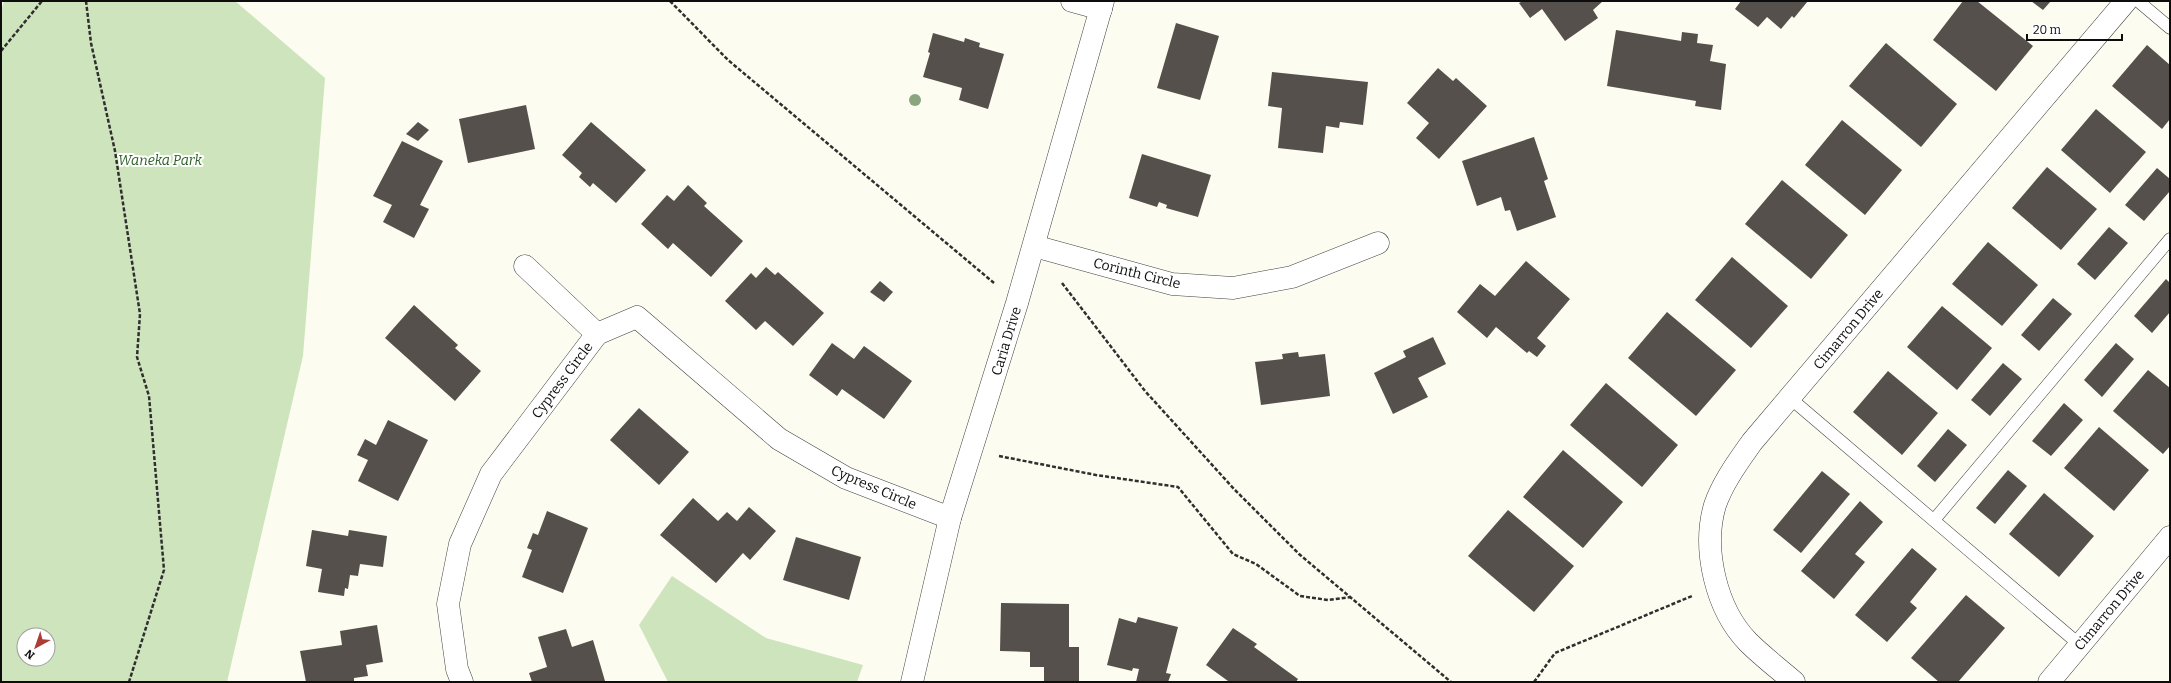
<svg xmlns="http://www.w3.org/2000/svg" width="2171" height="683" font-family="Bitter,serif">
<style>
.green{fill:#cee4bd;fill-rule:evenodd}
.building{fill:#55504b}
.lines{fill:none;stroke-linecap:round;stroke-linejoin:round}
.lane-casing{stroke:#404040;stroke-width:13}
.street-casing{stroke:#404040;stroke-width:23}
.path{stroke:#2f2f2f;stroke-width:2.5;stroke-dasharray:4 2;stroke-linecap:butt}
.lane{stroke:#fff;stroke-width:12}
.street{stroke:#fff;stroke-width:22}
.tree{fill:#8aa580}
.labels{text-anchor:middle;stroke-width:4;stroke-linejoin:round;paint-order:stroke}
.park-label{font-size:14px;font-style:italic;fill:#2c5e25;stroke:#fff}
.street-label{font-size:14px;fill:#0d0d0d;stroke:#fff}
</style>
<rect width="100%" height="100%" fill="#fdfcf0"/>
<g class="green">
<path d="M4,1H235L325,78L303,356L227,682H1V11ZM24,635H48V659H24Z"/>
<polygon points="672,576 766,638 863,665 857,682 668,682 639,625"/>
</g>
<g class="building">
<polygon points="1523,1 1603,1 1593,10 1598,18 1565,41 1542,9 1530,18 1519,3"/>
<polygon points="1741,1 1808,1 1794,18 1792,16 1781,29 1767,17 1758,27 1735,9"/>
<polygon points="1963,1 1977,1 2033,46 1996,91 1933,40"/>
<polygon points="2031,1 2051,1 2043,10"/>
<polygon points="1176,23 1219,36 1200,100 1157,88"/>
<polygon points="1616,30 1681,41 1682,32 1698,34 1697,43 1713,45 1710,61 1726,64 1721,110 1695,106 1696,101 1607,86"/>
<polygon points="933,33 964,42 965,38 980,43 979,47 1004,54 988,109 959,100 962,88 923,77 930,53 928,52"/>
<polygon points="1886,43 1957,104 1921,147 1849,86"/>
<polygon points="2147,45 2170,65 2170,119 2162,129 2112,86"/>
<polygon points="1438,68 1453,81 1456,78 1487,106 1439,159 1416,138 1429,123 1407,103"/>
<polygon points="1272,72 1368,82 1363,125 1340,122 1339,128 1326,126 1323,153 1278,148 1282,108 1268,106"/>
<polygon points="526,105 535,149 468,163 459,119"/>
<polygon points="2096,109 2146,152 2110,193 2061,150"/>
<polygon points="1842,120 1902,170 1865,215 1805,165"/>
<polygon points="418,122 429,130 418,141 406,134"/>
<polygon points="591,122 646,170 616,203 593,183 590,187 579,177 582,173 562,155"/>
<polygon points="1534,137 1548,179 1544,181 1556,217 1517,231 1510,210 1505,211 1501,197 1477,206 1462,161"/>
<polygon points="402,141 443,161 420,205 429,209 414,238 383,222 392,205 373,196"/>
<polygon points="1142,154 1211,175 1198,217 1166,208 1167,205 1159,202 1157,207 1129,198"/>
<polygon points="2047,167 2097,209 2061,250 2012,208"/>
<polygon points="2157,168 2170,179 2170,191 2144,221 2125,205"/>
<polygon points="1782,180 1848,235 1811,279 1745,224"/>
<polygon points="688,185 707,203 704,206 743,241 711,277 673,243 668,249 641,224 667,195 674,201"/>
<polygon points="2109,227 2128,243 2095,280 2077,264"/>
<polygon points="1988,242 2038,285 2002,326 1952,284"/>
<polygon points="1732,257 1788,306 1751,348 1695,300"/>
<polygon points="1526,261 1570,299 1537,338 1546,346 1537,357 1529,351 1527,353 1496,327 1487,338 1457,312 1480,284 1495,296"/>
<polygon points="766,267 775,275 778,272 824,313 793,346 765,321 756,330 725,301 751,273 756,278"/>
<polygon points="2166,279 2170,283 2170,312 2152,333 2134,316"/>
<polygon points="880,281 893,292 884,302 870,292"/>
<polygon points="2053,298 2072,314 2039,351 2021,335"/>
<polygon points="414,305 458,345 455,348 481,371 455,401 385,338"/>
<polygon points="1942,306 1992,348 1957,390 1907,347"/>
<polygon points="1667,312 1736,370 1696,416 1628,358"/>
<polygon points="1433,337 1446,364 1418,378 1428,397 1393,414 1374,373 1406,357 1403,351"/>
<polygon points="832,343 854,359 864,346 912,381 884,419 842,389 837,396 809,375"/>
<polygon points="2116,343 2134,359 2102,397 2084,380"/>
<polygon points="1298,352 1299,357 1325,354 1330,396 1261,405 1255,362 1283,359 1282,354"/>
<polygon points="2003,363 2022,379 1990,416 1971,400"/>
<polygon points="2148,370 2170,388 2170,446 2163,454 2113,411"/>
<polygon points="1888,371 1938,413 1902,455 1853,412"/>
<polygon points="1606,383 1678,445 1642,487 1570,425"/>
<polygon points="2064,403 2083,420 2051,456 2032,441"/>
<polygon points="639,408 689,452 659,485 610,440"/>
<polygon points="388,420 428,440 398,501 358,481 368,460 357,455 365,439 376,445"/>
<polygon points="2099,427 2149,470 2114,511 2064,468"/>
<polygon points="1948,429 1967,445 1935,482 1917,466"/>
<polygon points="1563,450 1623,502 1583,548 1523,497"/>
<polygon points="2008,470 2027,486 1995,524 1976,508"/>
<polygon points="1822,471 1850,494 1801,553 1773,530"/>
<polygon points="2044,493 2094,536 2059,577 2009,534"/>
<polygon points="693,498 718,521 727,512 737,521 749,507 776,531 750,560 743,553 716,583 660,535"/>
<polygon points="1860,501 1883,522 1855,554 1865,562 1834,599 1801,571"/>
<polygon points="1508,510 1574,566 1534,612 1468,556"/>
<polygon points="547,511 588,528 563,593 522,577 532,550 527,548 533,533 538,535"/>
<polygon points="312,530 348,536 349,530 387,536 383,567 360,564 358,576 350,575 348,589 345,588 344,596 318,592 322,569 306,566"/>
<polygon points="796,537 861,557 849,600 783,580"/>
<polygon points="1912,548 1937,569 1910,602 1917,608 1887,642 1855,615"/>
<polygon points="1966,595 2005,628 1958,682 1939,682 1911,658"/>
<polygon points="1001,603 1069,604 1069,647 1079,647 1079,682 1044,682 1044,667 1030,667 1030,652 1000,651"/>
<polygon points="1138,617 1178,627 1166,673 1171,674 1168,682 1136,682 1139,669 1133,668 1132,671 1107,665 1119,618 1136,623"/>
<polygon points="377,625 383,662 366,665 368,676 354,678 354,682 306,682 300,651 342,645 340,631"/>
<polygon points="1233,628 1257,644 1254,647 1298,679 1296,682 1227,682 1228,681 1206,665"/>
<polygon points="566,629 572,647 593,640 605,681 532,682 529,673 547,667 538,637"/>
</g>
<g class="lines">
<g class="lane-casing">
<g id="lane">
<polyline points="2138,1 2170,28"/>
<polyline points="1790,398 2080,645"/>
<polyline points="1934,520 2170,239"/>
</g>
</g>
<g class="street-casing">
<g id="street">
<polyline points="1072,1 1101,9"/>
<polyline points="1034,246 1172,284 1233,288 1292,277 1378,243"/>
<polyline points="525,266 597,334"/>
<polyline points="462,682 457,669 448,604 460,544 491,474 597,334 637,317 779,439 846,478 950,518"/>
<polyline points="912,682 950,518 1017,303 1103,1"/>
<path d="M1794,682C1779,669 1762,656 1748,642C1716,609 1702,549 1715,505C1723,482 1738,462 1752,442L2126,1"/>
<polyline points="2049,682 2170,537"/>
</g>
</g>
<g class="path">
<polyline points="86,1 91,43 115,151 140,314 137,357 149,396 164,570 129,682"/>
<polyline points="670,1 728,60 994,283"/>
<polyline points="1,51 42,1"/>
<polyline points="1062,283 1145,391 1234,489 1299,554 1451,682"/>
<polyline points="999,456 1096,475 1178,487 1233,554 1256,564 1300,596 1328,600 1351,597"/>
<polyline points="1534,682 1555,653 1692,596"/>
</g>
<use href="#lane" class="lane"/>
<use href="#street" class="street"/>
</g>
<circle class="tree" cx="915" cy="100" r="6"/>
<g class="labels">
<g class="park-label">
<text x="160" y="165">Waneka Park</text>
</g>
<g class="street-label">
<text transform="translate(1137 273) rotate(14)" y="5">Corinth Circle</text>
<text transform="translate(1848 329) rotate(-50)" y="5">Cimarron Drive</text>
<text transform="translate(1006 341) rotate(-73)" y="5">Caria Drive</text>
<text transform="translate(562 380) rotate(-53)" y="5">Cypress Circle</text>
<text transform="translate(874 487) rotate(23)" y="5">Cypress Circle</text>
<text transform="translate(2109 610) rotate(-50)" y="5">Cimarron Drive</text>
</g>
</g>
<rect width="2171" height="683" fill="none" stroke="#0d0d0d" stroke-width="4"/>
<g transform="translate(36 647) rotate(220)"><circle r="19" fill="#ffffff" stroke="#9e9e9e"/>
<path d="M0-3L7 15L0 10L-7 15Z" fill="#ad3b36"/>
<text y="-6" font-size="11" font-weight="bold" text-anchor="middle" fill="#0d0d0d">N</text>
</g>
<path d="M2027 34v6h95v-6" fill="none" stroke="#0d0d0d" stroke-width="2"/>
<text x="2033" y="34" font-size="12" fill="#0d0d0d" stroke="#ffffff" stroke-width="3" paint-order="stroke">20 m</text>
</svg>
